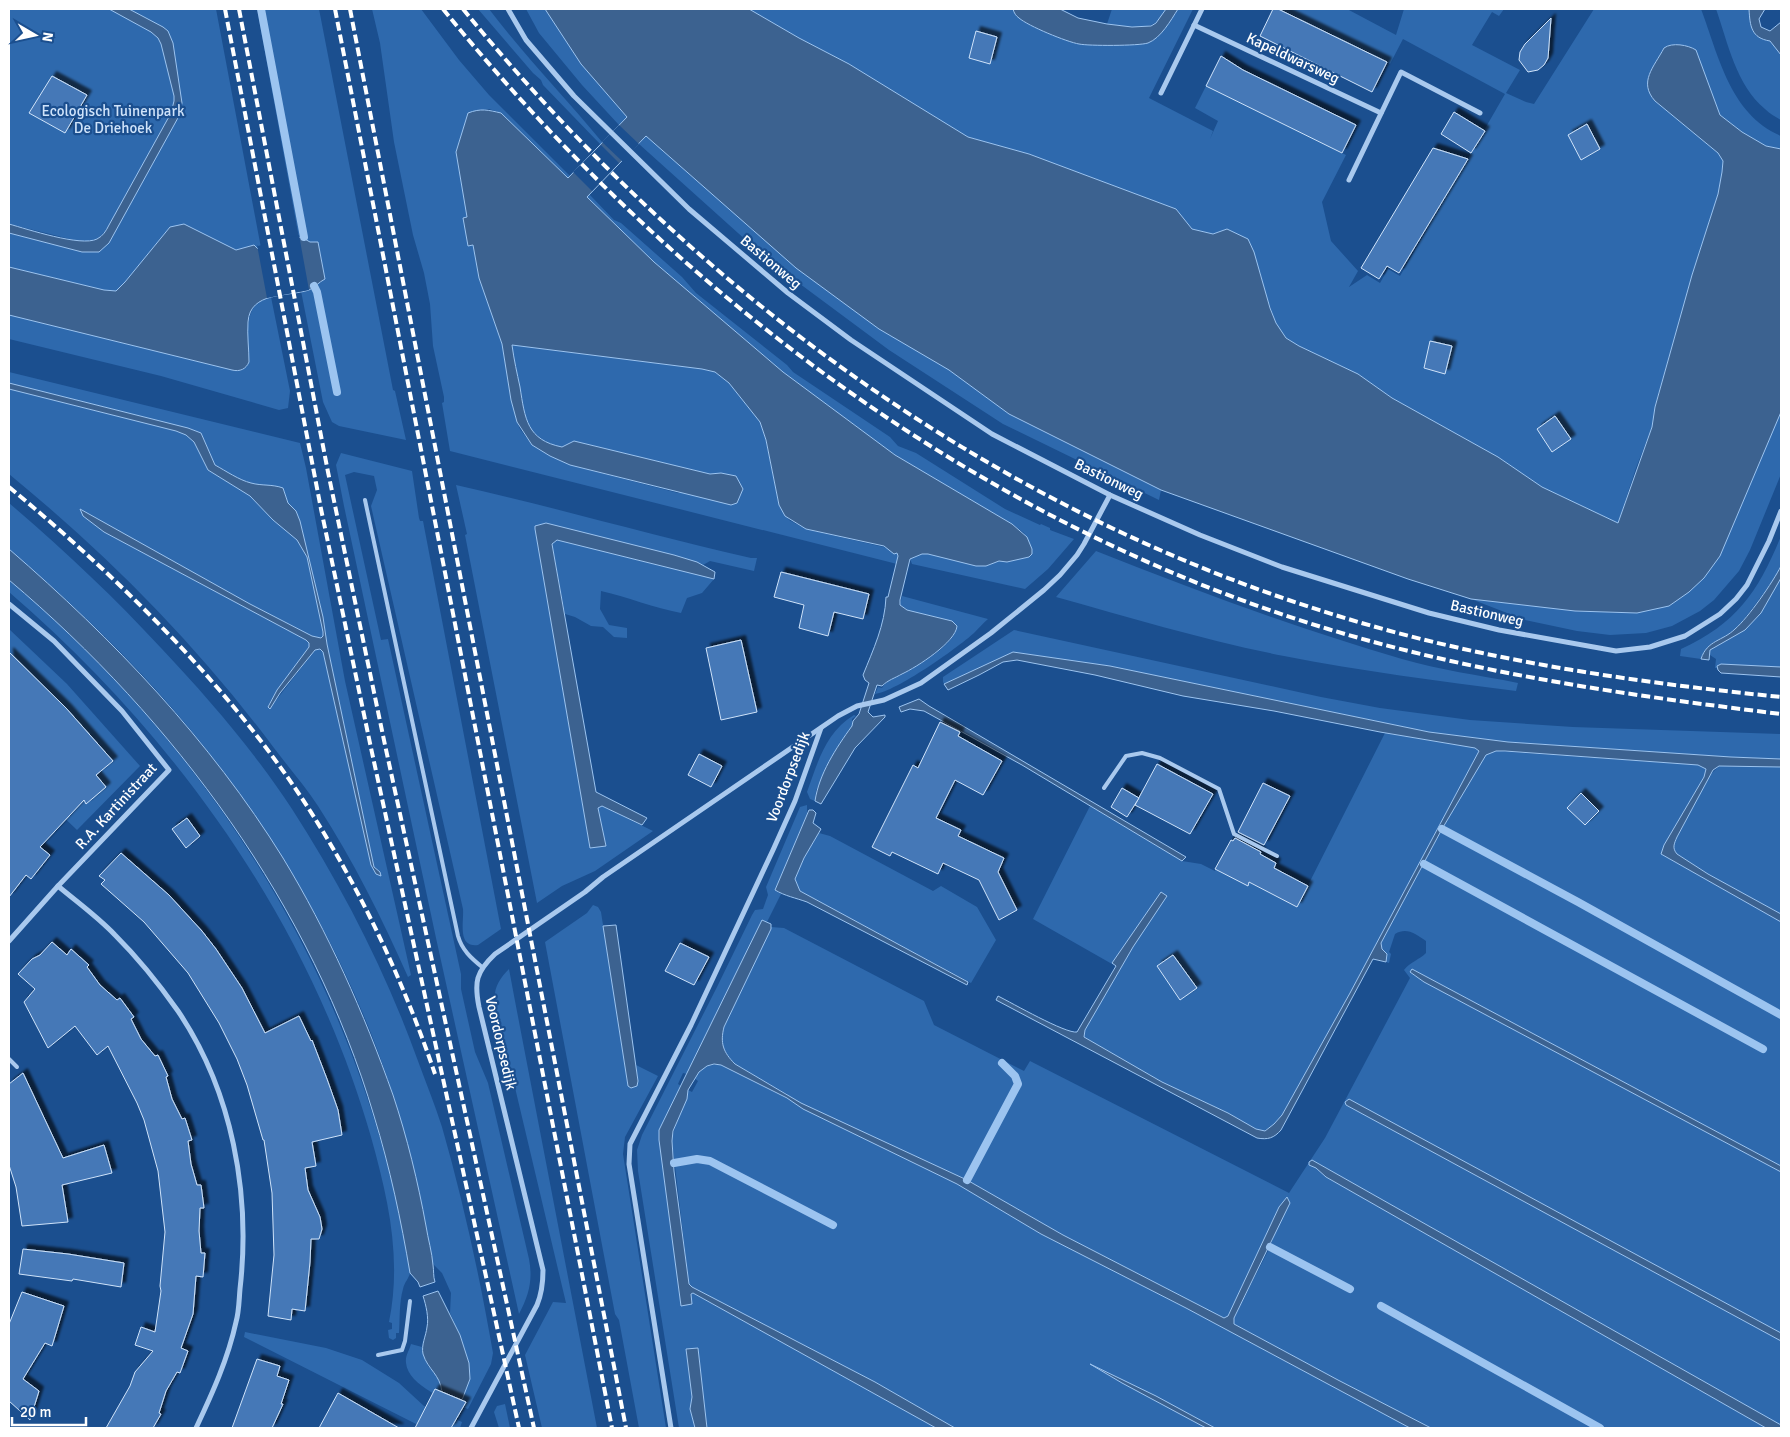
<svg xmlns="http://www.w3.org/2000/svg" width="1790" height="1437" font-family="Signika,sans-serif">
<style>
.green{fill:#2e69ad}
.water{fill:#3c6290;stroke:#9cc4f0}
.pier{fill:#1b4f8f}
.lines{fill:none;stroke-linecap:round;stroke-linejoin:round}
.stream{stroke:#9cc4f0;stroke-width:8}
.building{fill:#4478b7;stroke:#cfe3fa;filter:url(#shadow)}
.lane{stroke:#a9c9ee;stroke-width:4}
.street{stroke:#a9c9ee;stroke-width:5}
.rail{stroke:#fff;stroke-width:4;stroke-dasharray:9 4;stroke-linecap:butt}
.labels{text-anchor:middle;stroke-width:4.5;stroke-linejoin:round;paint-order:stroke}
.street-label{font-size:15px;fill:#fff;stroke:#1b4f8f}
.park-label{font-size:15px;fill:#cfe3fa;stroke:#1b4f8f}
</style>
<defs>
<filter id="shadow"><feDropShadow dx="4.5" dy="-4.5" stdDeviation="1" flood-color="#0009"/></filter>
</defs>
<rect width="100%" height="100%" fill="#1b4f8f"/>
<g class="green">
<polygon points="9,9 216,9 261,248 258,249 254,246 236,250 170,227 125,282 116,291 104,290 9,267 9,233 82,252 95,252 107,229 98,239 82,242 9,224"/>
<polygon points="257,9 319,9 393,390 395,391 406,440 339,426 332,422 323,402 301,291 310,289 325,279 318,242 310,242 299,238"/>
<path d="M372,9H421L459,60L489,95L570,176L568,178L501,113L489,109L468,113L456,152L479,278L502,344L511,400L517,422L520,429L532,445L538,449L550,456L570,465L678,493L721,473L710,474L574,441L562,447C526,440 525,418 520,387C517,373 514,359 512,345L702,369L715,372L729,383L760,422L766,441L779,505L789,520L806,529L818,532L888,548L897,553L898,556L897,564L450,451L442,403L444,402V397L433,346L430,304L424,273L413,235L394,142L380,43Z"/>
<path d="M478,9H489C524,55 565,97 602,142L601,145L543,85L541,80L533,73Z"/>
<polygon points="526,9 545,9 581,64 627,117 619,125 582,85 539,33"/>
<path d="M749,9H1013C1014,13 1016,16 1019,18C1028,26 1067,42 1079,44C1089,46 1139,46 1148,43C1161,38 1171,20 1178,9H1193L1149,98L1213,131L1210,139L1218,121L1195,108L1206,86L1346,155L1322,202L1331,241L1358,271L1349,287L1367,275L1380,283L1388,269L1400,276L1505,94L1403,39L1390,64L1278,9H1347L1396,35L1404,9H1504L1499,16L1492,12L1472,45L1520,70L1506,93L1526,102L1534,104L1594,9H1701C1719,57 1730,114 1781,136V149L1766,146L1742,132L1720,115L1695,50C1688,45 1672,42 1664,48L1648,77L1655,101L1718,153L1723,161L1722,172L1718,194L1692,275L1655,406L1652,427L1636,468L1618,523L1542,487L1498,457L1392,398L1358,374L1299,346L1286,338L1276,323L1266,295L1260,272L1227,229L1213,234L1192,229L1176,209L1029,154L968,137L849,64L799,38Z"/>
<path d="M1112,9H1166C1163,13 1160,19 1156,22C1147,31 1119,25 1107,24Z"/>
<path d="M1716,9H1749L1750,21L1770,41L1781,55V120C1776,117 1770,114 1765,109C1736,85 1728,43 1716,9Z"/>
<polygon points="646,135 691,176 879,329 949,369 1009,414 1161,490 1159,500 1003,424 889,350 792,278 748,242 639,144"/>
<polygon points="589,194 614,220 621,223 682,277 696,293 787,365 793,372 890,437 898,446 916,453 1005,509 1040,525 1041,524 1050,528 1050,530 1074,539 1048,569 1025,589 912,564 910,559 922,554 928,554 976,566 986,566 999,561 1007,562 1029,557 1032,554 1032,549 1024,533 1012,524 895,455 783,372 654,262 587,197"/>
<path d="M271,297L290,391L288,408L279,410L161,376L9,339V315L236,371L242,370L249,362C249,339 240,303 271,297Z"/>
<path d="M9,372L300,443L306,468L345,681L411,975L408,977C382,918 353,860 318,806C305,786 289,768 274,748C197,645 109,556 9,474V389L176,431L186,435L194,442L208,470L250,496L273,520L297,540L307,557L323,632V636L321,638L312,636L250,604L81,510L104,532L306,640L309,643V647L277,690L268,706L270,708L315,650L319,649L323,652L371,865L375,872L378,871L374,867L327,644L323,617L300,521L296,511L288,503L283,488C272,484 262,486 251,483C239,480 226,471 215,465L201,433L188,428L9,383Z"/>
<polygon points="1781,412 1781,474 1750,550 1739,571 1714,600 1700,611 1672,626 1646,633 1610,635 1577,631 1525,620 1471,599 1575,611 1637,613"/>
<path d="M341,453L412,471L419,518L420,521H423L501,929L478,945C457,948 464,922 463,909L371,506L377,490L374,476L354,472L345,475L381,640L388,639L461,974V989L475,1052L488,1083L529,1259C533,1280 529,1295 519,1314L436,938L344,506L336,465Z"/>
<path d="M456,485C555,507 653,536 751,558H757L754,571L710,561L703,565L674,555L546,523L535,526L590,848L606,846L598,808L602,806L653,831L595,871L562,886L537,903L465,535L467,534Z"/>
<path d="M9,503C63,549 114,597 162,649C209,699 254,751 292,809C343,888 386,972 418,1061C426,1083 435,1105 442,1127C463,1200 480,1278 493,1353L491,1364L468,1409C450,1402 408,1386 406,1363C405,1356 409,1351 411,1344L422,1347L428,1366L435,1372L441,1384L470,1379L469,1363L460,1335L450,1313L451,1293L442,1273L433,1264C423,1208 411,1152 394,1098C346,947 262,808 157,691C111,640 60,593 9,549Z"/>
<path d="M1781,536C1781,545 1784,558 1781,567C1778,575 1742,623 1735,630C1723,641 1707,640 1701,659L1680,656L1681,649C1737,623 1758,592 1781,536Z"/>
<path d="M555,540H557L714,579L702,593L687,598L681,613C654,608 628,597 601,591L600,609L609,625L627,628V638L614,637L603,627L591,626L575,617L565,614L552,544Z"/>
<path d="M1096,551C1197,591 1298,629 1402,659C1439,670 1479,675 1518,683L1516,691C1439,681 1361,671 1284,656C1207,641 1132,618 1056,597Z"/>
<polygon points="1781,570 1781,672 1715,668 1716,659 1707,653 1713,643 1738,631"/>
<path d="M9,580C190,733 322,927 385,1156C394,1187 401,1219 406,1251C407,1257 411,1267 410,1273C409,1278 404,1283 403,1289C399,1303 400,1319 399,1333H396V1338L393,1340L389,1338L388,1330L392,1329V1323L389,1322C402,1258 388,1198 371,1137C310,923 176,736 9,592Z"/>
<path d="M902,596L988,619C983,623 979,628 974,633C956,649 897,691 875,694L878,687L882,688C887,679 897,678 905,673C920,664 956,644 957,626L952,621L907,610L900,605Z"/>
<polygon points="9,629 67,684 140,766 77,830 9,765"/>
<polygon points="1014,630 1321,697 1380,708 1470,720 1573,727 1781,734 1781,759 1731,757 1508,742 1429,732 1110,666 1013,652 944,684 943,682 943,677"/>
<path d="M854,715L856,716L852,719V726L842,741L824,773L816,791L815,801L810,799L807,792C818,762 825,733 854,715Z"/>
<polygon points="1385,733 1475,748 1479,751 1350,993 1282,1115 1274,1124 1264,1131 1256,1129 1228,1113 1162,1082 1084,1037 1085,1030 1121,967 1112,964 1033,919 1090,806 1182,861 1201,864 1215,871 1216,869 1248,885 1249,882 1297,907"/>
<path d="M1496,751L1698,765L1706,769L1704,777L1664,845L1661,854L1781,922V1166L1412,969L1410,972L1424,982L1781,1172V1333L1349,1100L1345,1102L1346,1105L1781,1341V1425L1312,1160L1316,1168L1326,1177L1766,1428H1431L1338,1380L1234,1324V1318L1270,1247L1287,1198L1279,1207L1228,1317L1224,1318L1063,1235L967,1180L891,1145L800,1107L957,1184L1041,1234L1186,1308L1410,1428H955L875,1382L692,1287L689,1284L672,1141C674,1123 685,1108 688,1090L692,1092L698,1081L694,1078C701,1068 708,1064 721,1065L788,1099L787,1094L735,1064C723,1052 720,1043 724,1027L771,927L784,928L924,1001L934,1025L1024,1071L1030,1061L1289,1193L1325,1138L1410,978L1404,970C1410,962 1419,960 1426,953V941C1415,934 1407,927 1395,934L1389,952L1391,954L1389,963L1386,962L1387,954L1382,949L1381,943L1442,829L1486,754Z"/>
<path d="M1719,766L1781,767V914L1708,874L1677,854C1672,848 1674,844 1677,837L1709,776Z"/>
<polygon points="807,805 807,814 775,890 781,894 767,922 762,920 687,1074 683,1073 678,1084 681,1086 659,1130 681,1306 693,1293 936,1428 707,1428 698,1348 686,1350 692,1397 690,1409 695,1428 679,1428 638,1171 637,1150 642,1135 717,987 752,915 755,910 763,909 768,895 766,887 800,807"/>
<polygon points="819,833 830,836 933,891 941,886 977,907 996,940 971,983 800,891 795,879 804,858"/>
<polygon points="593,905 598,907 601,912 628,1086 638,1081 636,1065 658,1076 625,1137 623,1154 666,1428 639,1428 619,1320 615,1314 545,942 587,913"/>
<path d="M509,969L515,1001L597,1428H542L525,1355L553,1302L566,1303L495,1003C493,989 499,979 509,969Z"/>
<polygon points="245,1332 326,1348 362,1360 399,1383 424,1406 462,1422 460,1428 450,1428 452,1425 420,1426 244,1337"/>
<polygon points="505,1404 510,1428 499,1428 494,1412 497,1406"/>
</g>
<g class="water">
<path d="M109,9H129L163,27L168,31L173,43L182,103L179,116L109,243L99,252H82L9,233V224C27,229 81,247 97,239C103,236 106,231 109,225L171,113L174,101V96L161,44L158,38L151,32Z"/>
<path d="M545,9H749L799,38L849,64L968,137L1029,154L1176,209L1192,229L1213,234L1227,229L1248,239L1254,252L1270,308L1276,323L1286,338L1299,346L1358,374L1392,398L1498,457L1542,487L1618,523L1652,427L1655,407L1692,275L1718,194L1722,172L1723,161L1718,153L1655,101C1638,82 1654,67 1664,48C1672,42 1688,45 1696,50L1720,115L1742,132L1766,146L1781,149V412L1720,556L1704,578L1689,592L1669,606L1637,613L1575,611L1471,599L1408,579L1161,490L1009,414L949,370L879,329L796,268L646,136L587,197L654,262L783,372L895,455L1012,524L1027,537L1032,549V554L1029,557L1007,562L999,561L986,566H976L928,554H922L910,559L900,600V605L907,610L952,621L957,626C956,642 917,667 902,674C895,678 888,680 882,686L877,685L868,712L873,717L885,715V717L855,748L821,804L815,801C819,774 836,748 852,726L853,721L859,714L869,683L865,680L863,675C873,650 885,625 886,597H888L898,556L897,553L894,554L884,546L806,529L785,516L779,505L766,440L760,422L729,383L715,372L702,369L512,345C514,360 517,373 520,387C525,419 527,440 562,447L574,441L710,474L721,473L736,476L743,489L737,503L731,505L570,465L550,456L532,445L517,422L511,400L502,344L479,278L473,245L468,246L463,218L467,217L456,152L468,113C481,108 488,110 501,113L568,178L627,117L581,64Z"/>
<path d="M1013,9H1060L1078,18L1107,24L1132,27L1151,26L1156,23L1166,9H1178C1171,20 1161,38 1148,43C1139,46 1088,46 1079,44C1067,42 1028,26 1019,18C1016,16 1014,13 1013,9Z"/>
<path d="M1749,9H1765L1759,19L1761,27L1770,31L1781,22V55L1770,41C1751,38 1750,26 1749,9Z"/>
<path d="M184,224L236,250L254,245L258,249L301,237L310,242H318L325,279C319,282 314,288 309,290C288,297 250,291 248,322C247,335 249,349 249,362C246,369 240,372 232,370L9,315V267L104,290L116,291L125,282L170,227Z"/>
<path d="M9,383L188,428L201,433L215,465C226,471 239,480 251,483C262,486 272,484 283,488L288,503L296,511L300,521L323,617L327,644L374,867L380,872L381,876L376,874L371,865L323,652L320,649L315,650L280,693L270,709L268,707L277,690L309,647V643L306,640L104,532L83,516L80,509L250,604L312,636L321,638L323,636V632L307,557L297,540L273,520L250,496L208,470L194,442L186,435L176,431L9,389Z"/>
<polygon points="546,523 674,555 697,562 715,572 714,579 557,540 552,544 596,792 647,818 642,825 602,806 598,808 606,846 590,848 535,529 535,526"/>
<path d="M9,549C113,639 210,740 283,858C328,932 364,1013 393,1095C407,1137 418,1182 426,1226C428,1239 432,1252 433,1265C434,1271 433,1276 435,1282L420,1287L418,1282L410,1273C401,1220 390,1168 374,1116C312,906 175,720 9,580Z"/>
<path d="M1781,566V578L1761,613L1745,630L1710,650L1709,660L1701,659C1707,640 1723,641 1735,629C1748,618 1773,582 1781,566Z"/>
<path d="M1013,652L1110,666L1429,732L1508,742L1731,757L1781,759V767L1719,766L1713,770L1677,837C1674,844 1672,848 1677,854L1708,874L1781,914V922L1661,854L1664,845L1704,777L1706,769L1698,765L1505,751H1496L1486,755L1442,829L1381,943L1382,949L1387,954L1386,962L1373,959L1281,1130C1274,1138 1268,1140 1257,1138L996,1000L998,996C1012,1003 1066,1034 1077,1032L1116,966L1112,963L1161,892L1167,896L1133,947L1085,1030L1084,1037L1162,1082L1228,1113L1256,1129L1265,1131L1274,1124L1282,1115L1350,993L1479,751L1475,748L1380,732L1274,711L1183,696L1095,675L1017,660L1003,662L979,675L948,690L944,684Z"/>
<polygon points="1721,664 1781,667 1781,677 1721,673 1718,670 1717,666"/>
<polygon points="919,699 929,706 1186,857 1182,861 1022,765 924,711 910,709 901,712 899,707"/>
<path d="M809,810H813L816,813L813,823L821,829L804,858L795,879L800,891L968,982L967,985L807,902C796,898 785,896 775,890Z"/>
<path d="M762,920L771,924V929L724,1027C720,1043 723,1052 735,1064L801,1103L967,1180L1063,1235L1224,1318L1228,1316L1279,1207L1287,1197L1290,1203L1234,1318V1324L1338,1380L1431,1428H1410L1186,1308L1041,1234L957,1184L803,1109L787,1098L721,1065L714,1064L707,1066L699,1072L688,1090L687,1099L673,1131L672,1141L674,1171L689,1284L692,1287L875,1382L955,1428H936L693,1293L691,1294L692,1304L681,1306L659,1140V1130Z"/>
<polygon points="616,925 638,1081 637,1086 631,1088 628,1086 603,926"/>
<polygon points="1412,969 1781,1166 1781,1172 1424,982 1410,972"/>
<polygon points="1349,1099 1781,1333 1781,1341 1346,1105 1345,1102"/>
<polygon points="1312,1160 1781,1425 1781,1428 1766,1428 1326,1177 1316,1168 1309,1165 1309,1162"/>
<path d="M438,1291L460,1335L469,1363L470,1379L462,1400L442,1392C440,1374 428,1370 423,1354C421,1345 426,1336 427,1327C429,1318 426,1305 423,1296Z"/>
<polygon points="698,1348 707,1428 695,1428 690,1409 692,1397 686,1349"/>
<polygon points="1090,1364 1156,1396 1215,1428 1206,1428 1122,1383"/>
</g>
<g class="pier">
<polygon points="619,125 639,144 623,162 602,142"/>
<polygon points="601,145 619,163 592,191 573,172"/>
<polygon points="299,235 309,290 267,298 257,245 258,246"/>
</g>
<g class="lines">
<g class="stream">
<polyline points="261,9 304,237"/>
<polyline points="314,286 317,292 337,392"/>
<polyline points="1442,829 1578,902 1781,1015"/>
<polyline points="1424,864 1763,1049"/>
<polyline points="674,1163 697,1159 710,1161 833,1225"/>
<polyline points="967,1180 1018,1084 1015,1076 1002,1063"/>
<polyline points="1270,1247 1350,1289"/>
<polyline points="1381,1306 1600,1428"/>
</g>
</g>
<g class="building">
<polygon points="1273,9 1278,9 1387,62 1372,92 1260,36"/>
<polygon points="1551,18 1548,58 1544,65 1538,70 1528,72 1519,60 1520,52 1525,44"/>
<polygon points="976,31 997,37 990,64 969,58"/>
<polygon points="1221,56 1243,70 1356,125 1342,153 1206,86"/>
<polygon points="52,76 87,95 65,133 29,113"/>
<polygon points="1454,112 1485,131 1471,153 1441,134"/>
<polygon points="1587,124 1600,149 1581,160 1568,135"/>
<polygon points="1433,148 1468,159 1399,273 1387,266 1379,279 1361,268"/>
<polygon points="1430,341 1452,346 1445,374 1424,368"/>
<polygon points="1555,416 1571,439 1552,452 1537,429"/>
<polygon points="781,572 869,594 863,619 834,612 828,636 799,628 804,605 774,597"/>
<polygon points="741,640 757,712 721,720 706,648"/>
<polygon points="9,652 66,708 113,761 96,775 106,787 86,804 84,800 40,847 50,855 31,879 26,875 9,897"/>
<polygon points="940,722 960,732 958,736 1002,761 983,795 955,780 936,818 961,830 958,836 1004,858 998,872 1017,910 999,920 979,880 943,863 938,874 892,852 890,856 872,847 913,765 918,768"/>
<polygon points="699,754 722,766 711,787 688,775"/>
<polygon points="1157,764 1213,794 1190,834 1135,805"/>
<polygon points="1263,783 1290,796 1264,845 1238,832"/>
<polygon points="1122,788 1139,798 1127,817 1111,807"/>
<polygon points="1581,793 1599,811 1585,825 1567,808"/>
<polygon points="187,818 200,836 186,848 172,829"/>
<polygon points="1235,838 1261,852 1260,854 1276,863 1274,868 1308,886 1297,907 1249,882 1248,886 1215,869 1231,840 1233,841"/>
<polygon points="121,853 169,895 202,931 216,949 242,988 265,1033 299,1016 311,1041 312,1040 327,1079 338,1110 342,1135 312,1142 316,1166 305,1168 308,1190 320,1217 322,1229 319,1239 311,1239 310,1262 305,1311 292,1309 291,1320 268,1316 274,1255 272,1193 264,1140 263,1140 247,1085 237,1059 219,1023 188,973 144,922 101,884 105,880 99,876"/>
<polygon points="52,942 67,955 71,949 89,965 87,967 100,985 117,1000 120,998 134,1017 131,1019 141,1039 155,1056 158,1055 168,1076 166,1077 172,1099 182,1119 185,1118 192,1140 188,1141 191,1164 197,1185 201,1185 204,1208 200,1208 199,1231 201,1253 205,1253 203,1277 196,1276 193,1314 181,1348 188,1351 180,1373 177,1372 166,1391 159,1413 161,1414 153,1428 106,1428 130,1386 135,1372 153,1351 135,1345 141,1327 155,1332 161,1291 160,1286 165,1232 158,1171 144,1120 137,1103 108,1046 97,1055 75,1026 48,1048 24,1002 35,989 18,974 32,959 40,955"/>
<polygon points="680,943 709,957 694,985 665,971"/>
<polygon points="1173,955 1197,988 1180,1000 1157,966"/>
<polygon points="23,1073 63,1158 104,1145 112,1173 62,1185 68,1222 22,1226 16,1187 9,1165 9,1084"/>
<polygon points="23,1249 68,1254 124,1263 121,1287 73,1279 72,1281 19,1274"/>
<polygon points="22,1292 64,1306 52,1346 45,1343 23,1379 39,1391 30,1420 9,1401 9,1324"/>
<polygon points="257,1359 280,1366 277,1376 289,1380 281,1404 283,1404 272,1428 232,1428"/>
<polygon points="435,1389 466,1402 451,1428 415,1428"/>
<polygon points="338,1393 399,1428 319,1428"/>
</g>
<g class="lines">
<g class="lane">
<path d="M365,500L458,936C462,950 471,958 482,967"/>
<polyline points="1104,788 1126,756 1142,753 1160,758 1219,789 1234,834 1277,856"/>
<polyline points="9,1059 17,1067"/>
<polyline points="378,1355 402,1350 405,1341 410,1301"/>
</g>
<g class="street">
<polyline points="508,9 526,40 574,96 689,209 788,293 851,340 992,434 1110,495 1200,535 1282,567 1429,613 1499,630 1616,651 1650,647 1685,636 1720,614 1736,599 1747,585 1769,541 1781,511"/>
<polyline points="1194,25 1381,113"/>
<polyline points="1161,93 1202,9"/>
<polyline points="1349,180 1401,72 1480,113"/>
<polyline points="9,604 54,641 122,711 169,770 58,886 9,941"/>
<path d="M58,886C77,902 98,917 115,935C138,958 159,984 178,1011C232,1091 251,1193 240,1289C239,1300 239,1312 236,1322C228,1359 212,1394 196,1428"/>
<path d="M471,1428L537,1305C542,1293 543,1283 543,1270L479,1007C474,982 476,972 495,954L585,892L603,877L838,716L857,706L884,700L921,683L991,633L1044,590L1060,575L1077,555L1084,544L1110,495"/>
<polyline points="671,1428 629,1164 630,1144 691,1025 773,850 795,801 821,728"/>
</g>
<g class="rail">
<polyline points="225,9 321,509 371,748 519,1428"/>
<polyline points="239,9 328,472 385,745 534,1428"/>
<polyline points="335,9 612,1428"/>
<polyline points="350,9 626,1428"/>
<path d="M443,9C672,291 977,523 1328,629C1478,674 1626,695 1781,714"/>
<path d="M463,9C691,288 989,509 1335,615C1480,660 1631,682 1781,697"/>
<path d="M9,487C119,578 229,686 307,806C361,890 403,980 435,1074"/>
</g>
</g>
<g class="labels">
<g class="street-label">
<text transform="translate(1293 58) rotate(25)" y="5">Kapeldwarsweg</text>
<text transform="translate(771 262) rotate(40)" y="5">Bastionweg</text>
<text transform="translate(1109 479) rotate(26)" y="5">Bastionweg</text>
<text transform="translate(1487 613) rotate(13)" y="5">Bastionweg</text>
<text transform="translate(788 777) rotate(-69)" y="5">Voordorpsedijk</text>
<text transform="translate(116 806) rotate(-47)" y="5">R.A. Kartinistraat</text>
<text transform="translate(501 1043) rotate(77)" y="5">Voordorpsedijk</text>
</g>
<g class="park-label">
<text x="113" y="116">Ecologisch Tuinenpark<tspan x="113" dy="17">De Driehoek</tspan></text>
</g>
</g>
<rect width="1790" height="1437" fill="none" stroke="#ffffff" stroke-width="20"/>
<g transform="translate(35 35) rotate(99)" stroke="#1b4f8f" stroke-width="4" paint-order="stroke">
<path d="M0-4L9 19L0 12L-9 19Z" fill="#ffffff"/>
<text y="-8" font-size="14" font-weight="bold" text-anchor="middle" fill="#ffffff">N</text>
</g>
<path d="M12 1417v8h74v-8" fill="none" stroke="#ffffff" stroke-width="2.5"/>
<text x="20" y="1417" font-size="15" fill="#ffffff" stroke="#1b4f8f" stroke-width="4" paint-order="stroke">20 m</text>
</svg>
